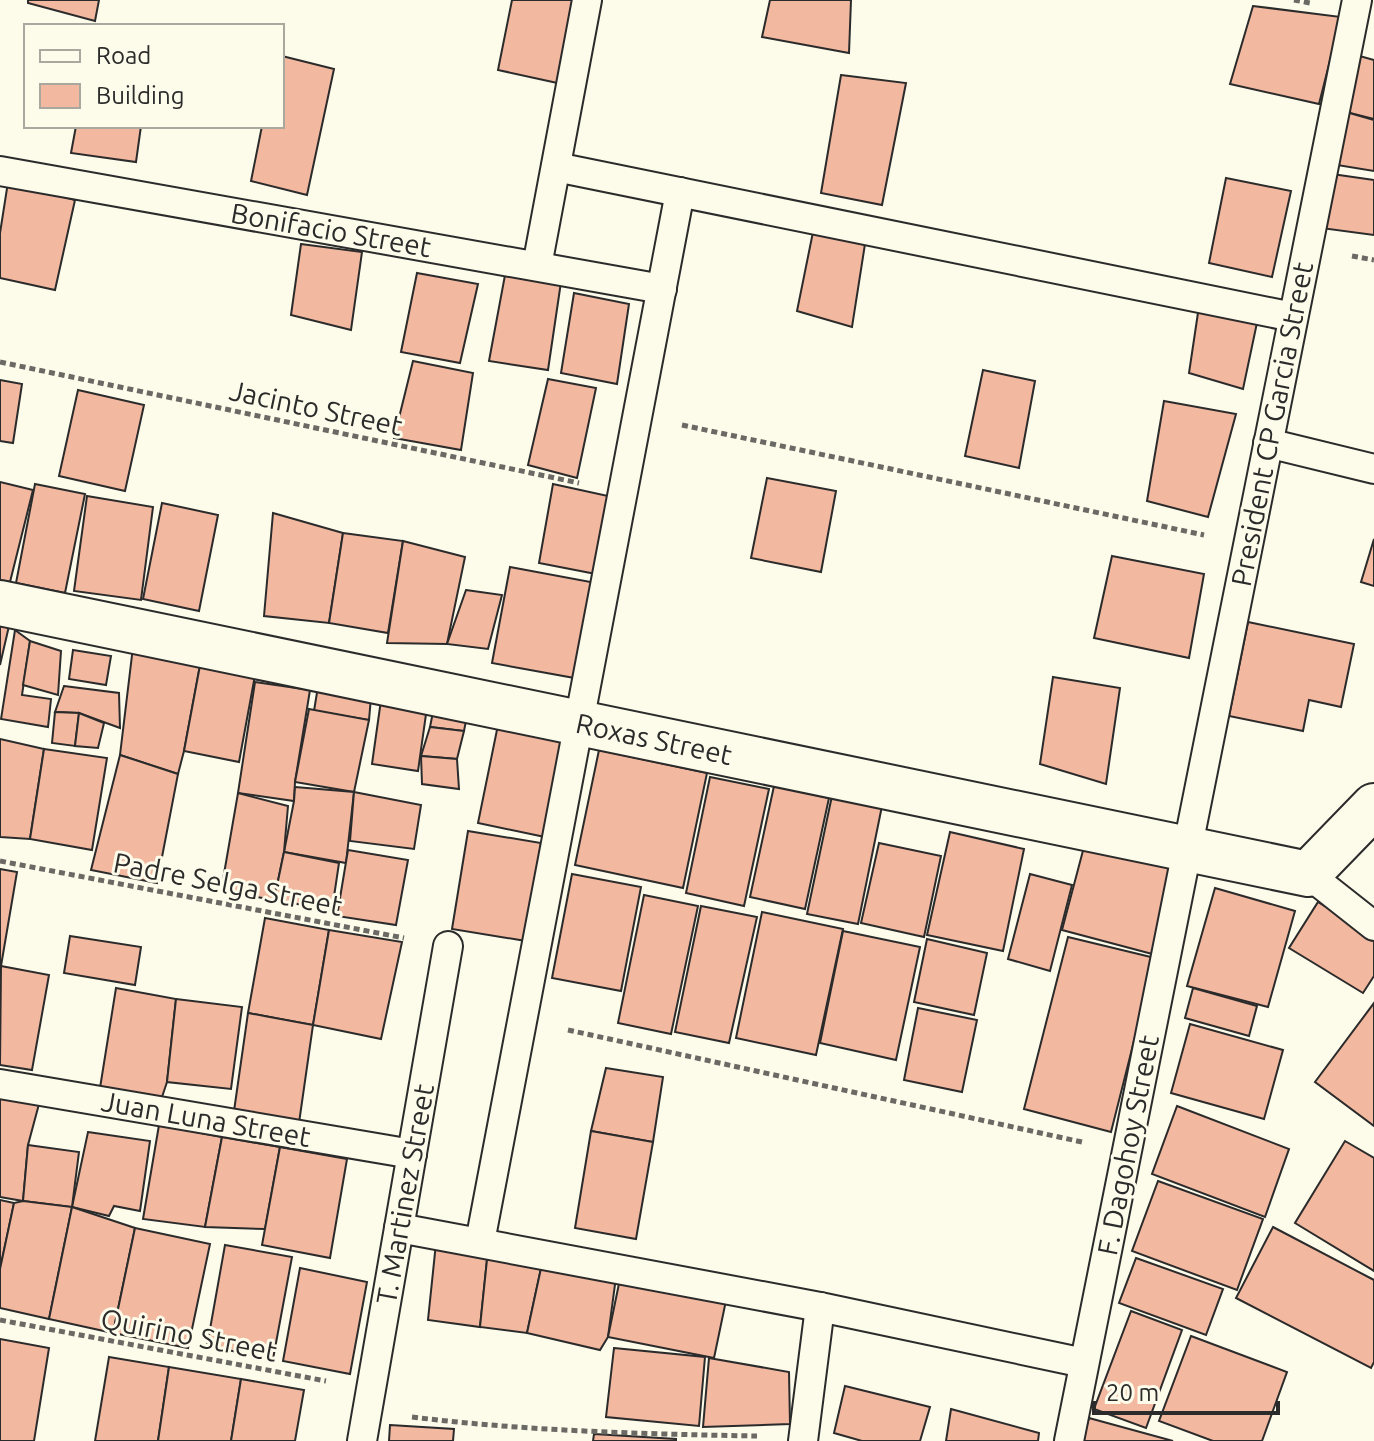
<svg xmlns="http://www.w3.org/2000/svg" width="1374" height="1441" font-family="Ubuntu,sans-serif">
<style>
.building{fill:#f2b8a0;stroke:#2b2b2b;stroke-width:2}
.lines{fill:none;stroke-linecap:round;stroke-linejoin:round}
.lane-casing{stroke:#2b2b2b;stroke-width:32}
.street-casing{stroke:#2b2b2b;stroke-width:48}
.path{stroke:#6a6964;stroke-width:5;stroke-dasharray:6 4;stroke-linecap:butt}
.lane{stroke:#fdfbea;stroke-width:28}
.street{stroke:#fdfbea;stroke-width:44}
.labels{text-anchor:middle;stroke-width:6;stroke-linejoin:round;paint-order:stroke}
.street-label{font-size:28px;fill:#2b2b2b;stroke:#fdfbea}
</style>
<rect width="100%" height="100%" fill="#fdfbea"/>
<g class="building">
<polygon points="28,0 99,0 95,21 28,3"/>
<polygon points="512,0 580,0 562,84 498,70"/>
<polygon points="770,0 851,0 849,53 762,37"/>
<polygon points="1253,6 1341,17 1319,104 1230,84"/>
<polygon points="1356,55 1374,60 1374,119 1346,112"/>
<polygon points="282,56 334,69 307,195 251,181 262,126 282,126"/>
<polygon points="841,75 906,83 882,205 821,193"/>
<polygon points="1346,112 1374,120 1374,171 1337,165"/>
<polygon points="76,126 141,126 136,162 71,153"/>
<polygon points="1332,174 1374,180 1374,235 1321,228"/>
<polygon points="1226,178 1291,191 1272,277 1209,263"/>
<polygon points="8,182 75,200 55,290 0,278 0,233"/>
<polygon points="813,232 865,244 852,327 797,311"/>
<polygon points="301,244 362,252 351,330 291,315"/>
<polygon points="417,273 478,284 460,363 401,352"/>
<polygon points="505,275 561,282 548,370 489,361"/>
<polygon points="574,293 629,304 617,384 561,373"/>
<polygon points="1199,306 1258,318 1243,389 1189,373"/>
<polygon points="413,361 473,373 461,450 394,438"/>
<polygon points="983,370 1035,381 1019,468 965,456"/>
<polygon points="548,379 596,388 577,478 528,465"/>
<polygon points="0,380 22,384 13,443 0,441"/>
<polygon points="78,390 144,405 125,491 59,476"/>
<polygon points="1164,401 1236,414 1208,517 1147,501"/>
<polygon points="767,478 836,491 821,572 751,558"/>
<polygon points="0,482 33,490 10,582 0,580"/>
<polygon points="35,484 85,494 65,593 16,583"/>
<polygon points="553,484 608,496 601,575 539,563"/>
<polygon points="87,496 153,507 141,600 74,591"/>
<polygon points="162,503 218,515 199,611 143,599"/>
<polygon points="273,513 343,533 329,623 264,616"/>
<polygon points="343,533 403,541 388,633 329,623"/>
<polygon points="1374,539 1374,586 1361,582"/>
<polygon points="403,541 465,557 447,644 387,643"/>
<polygon points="1112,556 1204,574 1189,658 1094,638"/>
<polygon points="510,567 596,583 580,679 492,663"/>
<polygon points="466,590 502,595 488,649 447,644"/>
<polygon points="1248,622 1354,644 1341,707 1309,700 1303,731 1229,716"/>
<polygon points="0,624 9,626 0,665"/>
<polygon points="15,630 30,641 22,695 51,699 48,727 1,719"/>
<polygon points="30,641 61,651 58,695 23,685"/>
<polygon points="133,647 201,660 184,751 178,774 120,755"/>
<polygon points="73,650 111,656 106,685 69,679"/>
<polygon points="201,660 256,670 239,762 184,751"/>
<polygon points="320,674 372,686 369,720 314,711"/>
<polygon points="1053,677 1120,688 1106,784 1040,764"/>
<polygon points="255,682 310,690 295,782 294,801 238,793"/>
<polygon points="64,686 119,693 120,728 79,713 55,712"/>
<polygon points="382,693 428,700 418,771 372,764"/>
<polygon points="435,702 468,711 464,731 430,727"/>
<polygon points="309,709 369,720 354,792 295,782"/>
<polygon points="55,712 79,713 75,746 52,743"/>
<polygon points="79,713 104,723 98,748 75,746"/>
<polygon points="499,720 567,733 545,837 478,823"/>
<polygon points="430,727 464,731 457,759 421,756"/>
<polygon points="0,739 44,749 30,839 0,837"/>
<polygon points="44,749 107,758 92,850 30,839"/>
<polygon points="599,750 707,773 683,888 575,865"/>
<polygon points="120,755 178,774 157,883 91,870"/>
<polygon points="421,756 457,759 459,789 422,784"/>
<polygon points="710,777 769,789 744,906 686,893"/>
<polygon points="774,786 829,798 805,909 750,897"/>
<polygon points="295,787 354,792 346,863 284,852 294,801"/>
<polygon points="833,791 883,801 858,924 807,914"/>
<polygon points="354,792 421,805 414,849 350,841"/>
<polygon points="238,793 288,806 284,852 274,900 221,891"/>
<polygon points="468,831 541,843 526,941 452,929"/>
<polygon points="950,832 1024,849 1003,951 927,935"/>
<polygon points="879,843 941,856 924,937 861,923"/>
<polygon points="1085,843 1178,867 1156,955 1062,930"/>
<polygon points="348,850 408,860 396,925 337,916"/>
<polygon points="284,852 339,863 332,910 274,900"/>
<polygon points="0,869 17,872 1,966 0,966"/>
<polygon points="572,874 641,887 621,991 552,978"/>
<polygon points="1030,874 1072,885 1050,971 1008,959"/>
<polygon points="1215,888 1295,911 1268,1007 1187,986"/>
<polygon points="644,895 698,906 671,1034 618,1023"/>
<polygon points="1318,902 1374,937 1374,976 1363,993 1289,948"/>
<polygon points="701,906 757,917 729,1043 675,1032"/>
<polygon points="762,912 843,929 816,1055 736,1038"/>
<polygon points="265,918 329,930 313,1025 248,1013"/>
<polygon points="329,930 402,942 381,1039 313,1025"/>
<polygon points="843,931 920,947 896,1060 820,1043"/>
<polygon points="70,936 141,947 135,985 64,973"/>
<polygon points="1068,937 1155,958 1111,1132 1024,1109"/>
<polygon points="927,939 987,953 974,1015 914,1002"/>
<polygon points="1,966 49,975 32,1070 0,1065"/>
<polygon points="116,988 176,999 167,1082 162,1097 100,1088"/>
<polygon points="1193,988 1257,1006 1249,1036 1185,1018"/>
<polygon points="176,999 242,1007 231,1089 167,1082"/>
<polygon points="1374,1003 1374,1126 1315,1082"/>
<polygon points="918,1008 977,1020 962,1092 904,1080"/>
<polygon points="248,1013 313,1025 299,1123 234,1111"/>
<polygon points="1190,1024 1283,1050 1264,1119 1171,1093"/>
<polygon points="606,1068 663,1077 653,1142 591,1131"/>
<polygon points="0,1097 39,1104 28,1145 23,1201 0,1197"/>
<polygon points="1177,1106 1289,1149 1265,1217 1152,1174"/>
<polygon points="159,1125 222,1137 205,1227 143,1219"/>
<polygon points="591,1131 653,1142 636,1239 575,1228"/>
<polygon points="88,1132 150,1141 140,1211 114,1206 109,1216 72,1207"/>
<polygon points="222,1137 280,1147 265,1229 205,1227"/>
<polygon points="1345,1141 1374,1158 1374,1271 1295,1223"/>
<polygon points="28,1145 79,1152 72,1207 23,1201"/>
<polygon points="280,1147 347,1159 330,1258 262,1245"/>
<polygon points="1158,1181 1263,1219 1237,1290 1132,1251"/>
<polygon points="0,1200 14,1203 0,1269"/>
<polygon points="23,1201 72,1207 49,1319 0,1308 0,1269 14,1203"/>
<polygon points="72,1207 135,1228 113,1333 49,1319"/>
<polygon points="1273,1227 1374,1280 1374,1362 1371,1368 1236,1298"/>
<polygon points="135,1228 210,1244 188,1348 113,1333"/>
<polygon points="436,1243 488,1250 480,1327 428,1320"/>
<polygon points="225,1245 292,1257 273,1359 207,1346"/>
<polygon points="488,1250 543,1259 527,1333 480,1327"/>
<polygon points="1136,1258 1223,1289 1206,1335 1119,1303"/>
<polygon points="543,1259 616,1277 608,1337 600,1350 527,1333"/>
<polygon points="300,1268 367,1282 350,1374 283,1361"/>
<polygon points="622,1269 728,1291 714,1358 608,1337"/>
<polygon points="1131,1311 1182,1330 1146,1428 1094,1409"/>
<polygon points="1191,1336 1287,1372 1262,1441 1213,1441 1159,1421"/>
<polygon points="0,1339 49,1348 34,1441 0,1441"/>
<polygon points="614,1348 705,1357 699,1426 606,1417"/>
<polygon points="109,1357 169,1367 158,1441 95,1441"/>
<polygon points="709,1358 789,1372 790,1424 703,1427"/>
<polygon points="169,1367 241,1379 231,1441 158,1441"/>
<polygon points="241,1379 304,1390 295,1441 231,1441"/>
<polygon points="845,1386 930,1407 920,1441 862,1441 834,1433"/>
<polygon points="951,1409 1039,1433 1038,1441 946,1441"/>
<polygon points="1089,1418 1173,1441 1082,1441"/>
<polygon points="390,1425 454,1429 453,1441 389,1441"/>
<polygon points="594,1434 676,1439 676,1441 593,1441"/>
</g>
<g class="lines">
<g class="lane-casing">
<g id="lane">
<polyline points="556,167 1293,317"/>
<polyline points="0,171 662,289"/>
<polyline points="537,266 587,0"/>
<polyline points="1268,443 1374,469"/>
<polyline points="1308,874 1374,926"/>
<polyline points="0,1084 412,1154"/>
<polyline points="399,1228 820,1307 1084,1363"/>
<polyline points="480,1242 680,192"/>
<polyline points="362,1441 448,946"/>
<polyline points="803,1441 820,1307"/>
<polyline points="1069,1441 1357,0"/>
</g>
</g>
<g class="street-casing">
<polyline id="street" points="0,603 1308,874 1374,806"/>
</g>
<g class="path">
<polyline points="1294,0 1310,3"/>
<polyline points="1352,256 1374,260"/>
<polyline points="0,362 579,483"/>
<polyline points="682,425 1204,535"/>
<polyline points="0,861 404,938"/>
<polyline points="568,1030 1082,1142"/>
<polyline points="0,1320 326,1381"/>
<path d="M412,1417C526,1431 642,1434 757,1436"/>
</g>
<use href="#lane" class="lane"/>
<use href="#street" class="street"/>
</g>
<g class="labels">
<g class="street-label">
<text transform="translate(331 230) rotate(10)" y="10">Bonifacio Street</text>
<text transform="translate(316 408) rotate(12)" y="10">Jacinto Street</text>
<text transform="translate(1272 424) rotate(-79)" y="10">President CP Garcia Street</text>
<text transform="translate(654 739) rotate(12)" y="10">Roxas Street</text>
<text transform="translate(228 884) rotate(11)" y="10">Padre Selga Street</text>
<text transform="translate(206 1119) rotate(10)" y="10">Juan Luna Street</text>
<text transform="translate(1128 1145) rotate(-79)" y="10">F. Dagohoy Street</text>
<text transform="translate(405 1194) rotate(-80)" y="10">T. Martinez Street</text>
<text transform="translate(189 1335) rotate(11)" y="10">Quirino Street</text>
</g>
</g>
<rect x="24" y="24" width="260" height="104" fill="#fdfbea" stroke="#a9a89e" stroke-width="2"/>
<rect x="40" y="50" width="40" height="12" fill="#fdfbea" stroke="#a9a89e" stroke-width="2"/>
<text x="96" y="64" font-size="24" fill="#2b2b2b">Road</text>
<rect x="40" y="84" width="40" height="24" fill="#f2b8a0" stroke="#a9a89e" stroke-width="2"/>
<text x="96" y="104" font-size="24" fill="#2b2b2b">Building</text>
<path d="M1094 1401v12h184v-12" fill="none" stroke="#2b2b2b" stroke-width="4"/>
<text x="1106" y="1401" font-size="24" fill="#2b2b2b" stroke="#fdfbea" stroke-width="6" paint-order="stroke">20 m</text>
</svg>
